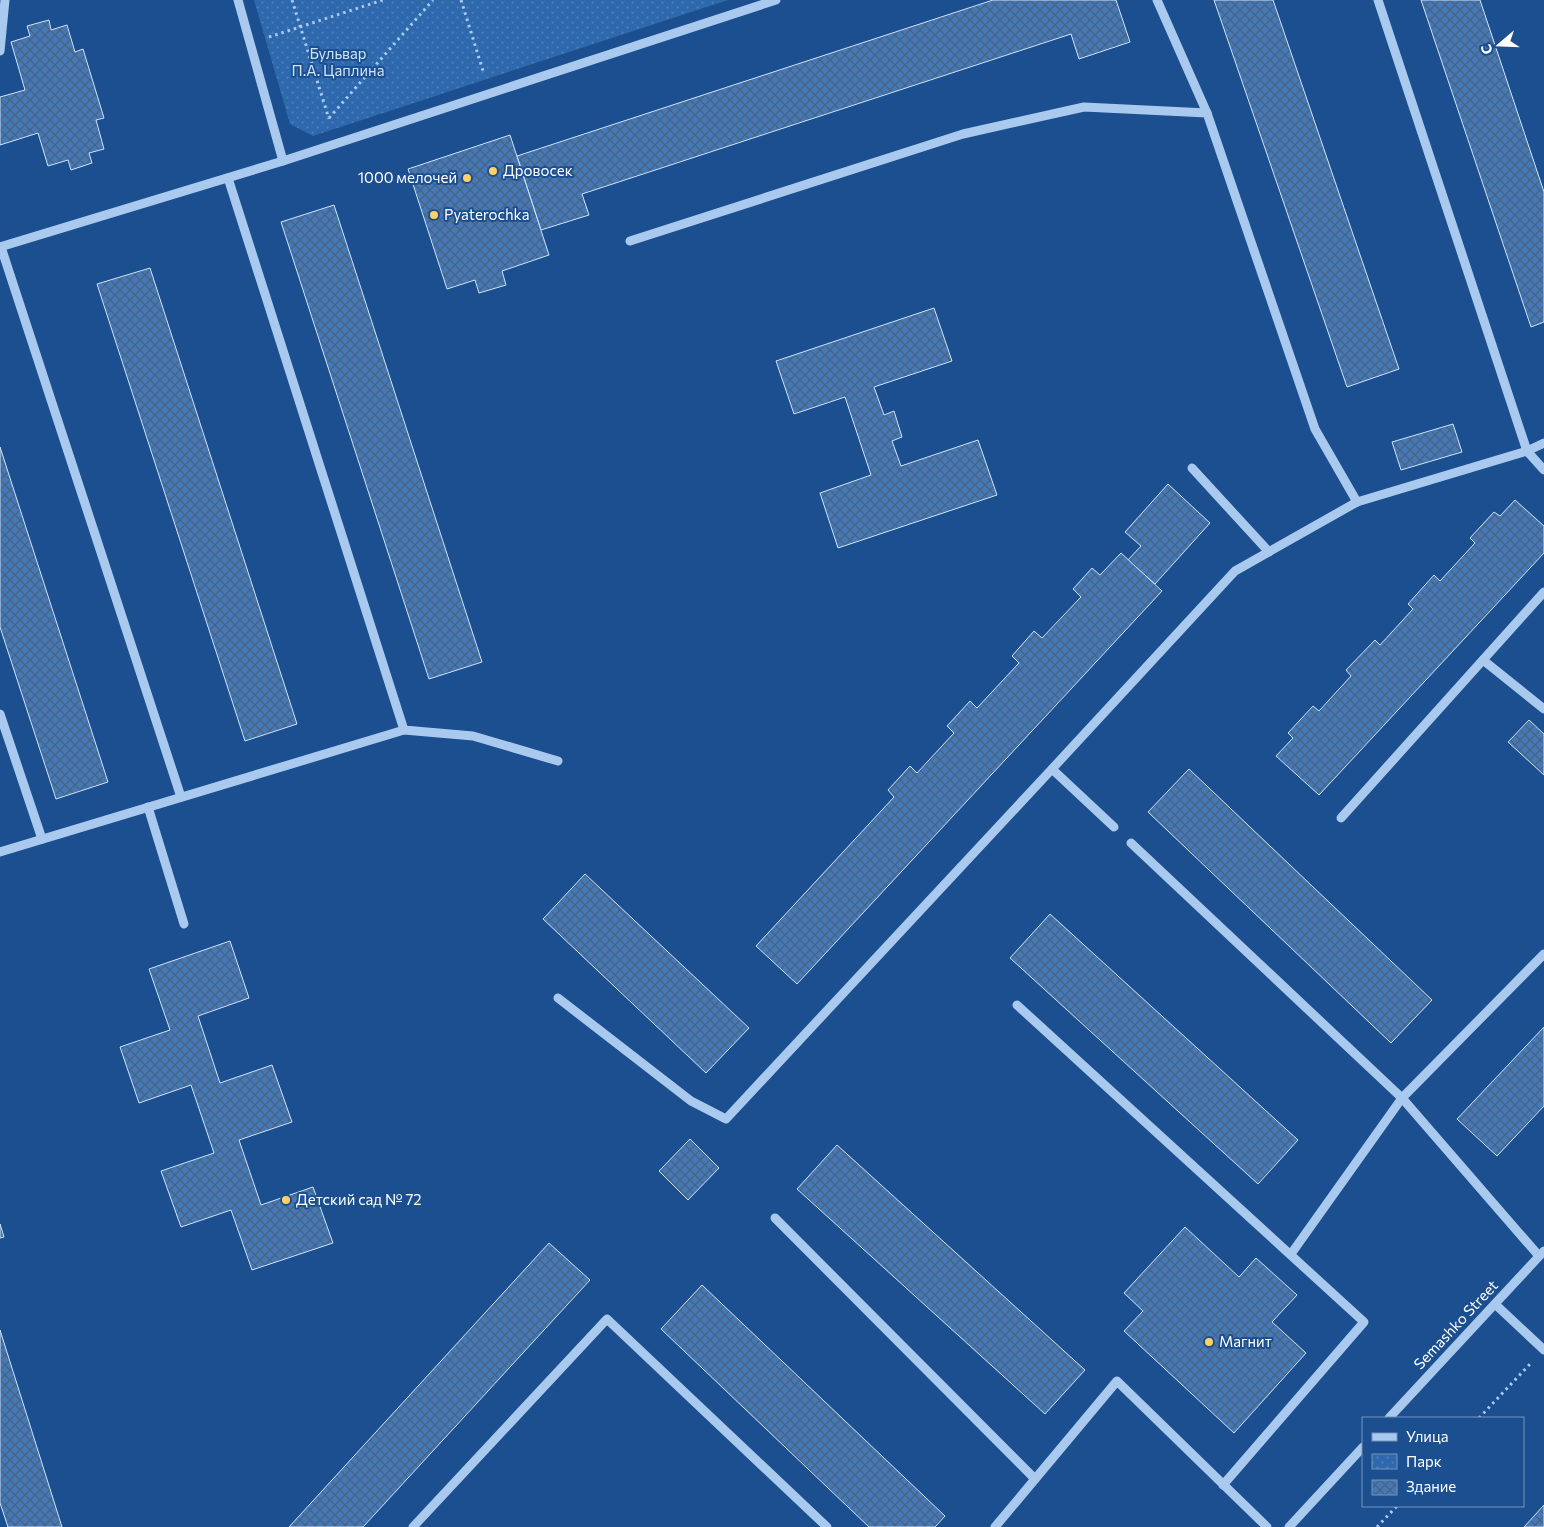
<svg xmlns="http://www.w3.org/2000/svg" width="1544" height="1527" font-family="Commissioner,sans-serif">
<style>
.park{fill:url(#park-dots)}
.building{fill:url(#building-cross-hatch);stroke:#cfe3fa}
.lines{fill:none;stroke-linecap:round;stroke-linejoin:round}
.path{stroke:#a9c9ee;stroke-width:3;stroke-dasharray:2.5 4;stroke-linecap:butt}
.minor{stroke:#a9c9ee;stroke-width:9}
.poi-dot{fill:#ffd166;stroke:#1b4f8f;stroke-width:2}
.labels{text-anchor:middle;stroke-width:4;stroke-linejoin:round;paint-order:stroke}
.park-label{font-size:15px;fill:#cfe3fa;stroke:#1b4f8f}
.poi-label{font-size:15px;fill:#fff;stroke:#1b4f8f;text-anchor:start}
.street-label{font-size:15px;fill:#fff;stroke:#1b4f8f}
</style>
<defs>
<pattern id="park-dots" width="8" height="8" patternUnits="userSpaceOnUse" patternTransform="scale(1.25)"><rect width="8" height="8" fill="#2e69ad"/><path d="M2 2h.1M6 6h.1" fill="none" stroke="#4d80b9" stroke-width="1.8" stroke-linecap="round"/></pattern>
<pattern id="building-cross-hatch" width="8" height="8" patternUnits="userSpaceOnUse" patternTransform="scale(1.25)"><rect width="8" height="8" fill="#4478b7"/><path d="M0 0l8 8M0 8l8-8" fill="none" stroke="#486282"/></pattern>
</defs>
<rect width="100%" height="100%" fill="#1b4f8f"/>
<polygon class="park" points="254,0 728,0 313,136 290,124"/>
<g class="building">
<polygon points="993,0 1116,0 1130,42 1079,59 1071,34 582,194 589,215 541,230 517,156"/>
<polygon points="1214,0 1273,0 1399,369 1347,387"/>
<polygon points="1421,0 1480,0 1544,192 1544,322 1531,327"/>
<polygon points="49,20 51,30 67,25 75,52 83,49 104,118 96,120 104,149 89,153 92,163 71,170 68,160 48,166 38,133 0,145 0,97 25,90 11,42 30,36 27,26"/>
<polygon points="510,135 549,255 502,271 506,285 479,293 475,280 447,289 408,169"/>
<polygon points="334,205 482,662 429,679 281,222"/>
<polygon points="150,268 297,724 245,741 97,284"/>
<polygon points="934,308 952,361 874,387 884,415 894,411 902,437 892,441 901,466 978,440 997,495 838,548 820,493 871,475 845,397 794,414 776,361"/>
<polygon points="1453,424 1462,452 1401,470 1392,442"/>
<polygon points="0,447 108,782 56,799 0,627"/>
<polygon points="1168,484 1210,523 1155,584 1128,560 1141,546 1125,532"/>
<polygon points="1515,500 1544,526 1544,553 1319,795 1276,756 1293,738 1288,733 1313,706 1319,711 1351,676 1346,670 1375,640 1380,645 1413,609 1408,604 1434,575 1440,581 1475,543 1470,538 1494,512 1500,516"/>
<polygon points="1121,553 1162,591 797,984 756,946 894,797 888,790 910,766 917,773 954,733 947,726 970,701 977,708 1019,663 1012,656 1034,631 1042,638 1081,597 1073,589 1092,568 1100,575"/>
<polygon points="1529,720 1544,734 1544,775 1508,742"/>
<polygon points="1189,769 1432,1000 1391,1043 1148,812"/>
<polygon points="585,874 749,1028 706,1073 543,919"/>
<polygon points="1050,914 1298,1140 1258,1184 1010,958"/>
<polygon points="230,941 249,998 198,1016 220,1083 272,1065 292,1122 239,1140 261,1205 313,1187 333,1243 252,1270 231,1210 181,1227 161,1171 214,1153 191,1085 139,1103 120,1047 170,1030 149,969"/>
<polygon points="1544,1027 1544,1106 1497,1156 1457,1119"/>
<polygon points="690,1139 719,1168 688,1200 659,1171"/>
<polygon points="837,1145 1085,1370 1045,1414 797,1189"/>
<polygon points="0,1224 4,1237 0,1238"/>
<polygon points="1185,1227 1239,1277 1256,1258 1297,1295 1272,1322 1306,1353 1234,1433 1124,1331 1143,1311 1124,1293"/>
<polygon points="549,1243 590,1280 363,1527 289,1527"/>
<polygon points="702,1285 945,1516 935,1527 869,1527 661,1329"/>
<polygon points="0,1330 62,1527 8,1527 0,1503"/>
<polygon points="1544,1505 1544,1527 1524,1527"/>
</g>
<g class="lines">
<g class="path">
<polyline points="292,0 329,119"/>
<polyline points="461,0 484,74"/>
<polyline points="269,37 383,0"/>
<polyline points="329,118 433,0"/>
<polyline points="1479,1418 1530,1364"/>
<polyline points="1377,1527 1397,1506"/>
</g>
<g class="minor">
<polyline points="238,0 283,161 776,0"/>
<polyline points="1157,0 1207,113"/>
<polyline points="1378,0 1527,451 1544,443"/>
<polyline points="0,51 5,0"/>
<polyline points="228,178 404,730 473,736 558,761"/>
<polyline points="630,241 963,134 1084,107 1207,113 1315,429 1357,502"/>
<polyline points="0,247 283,161"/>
<polyline points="1,247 181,797"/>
<polyline points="1192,468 1269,552"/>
<polyline points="1483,660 1544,709"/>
<polyline points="0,714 42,839"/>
<polyline points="148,807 184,924"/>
<polyline points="1341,818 1544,592"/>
<polyline points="1114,827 1052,769 1235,571 1357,502 1527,451 1544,470"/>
<polyline points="1131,843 1402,1098 1539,1256"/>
<polyline points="0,852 404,730"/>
<polyline points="558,998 691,1101 726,1119 1052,769"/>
<polyline points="1017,1005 1364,1322 1223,1485"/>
<polyline points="775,1218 1035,1479"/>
<polyline points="1291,1254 1402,1098 1544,954"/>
<polyline points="1495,1304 1544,1350"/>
<polyline points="1389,1418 1544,1251"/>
<polyline points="413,1527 607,1319 827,1527"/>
<polyline points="995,1527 1117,1381 1267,1527"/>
<polyline points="1289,1527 1363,1447"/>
</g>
</g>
<g class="poi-dot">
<circle cx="493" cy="171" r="5"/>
<circle cx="467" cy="178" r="5"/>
<circle cx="434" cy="215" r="5"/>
<circle cx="286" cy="1200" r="5"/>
<circle cx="1209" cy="1342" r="5"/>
</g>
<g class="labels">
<g class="park-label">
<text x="338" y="59">Бульвар<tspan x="338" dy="17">П.А. Цаплина</tspan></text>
</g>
<g class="poi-label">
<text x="503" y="176">Дровосек</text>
<text x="457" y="183" text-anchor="end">1000 мелочей</text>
<text x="444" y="220">Pyaterochka</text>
<text x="296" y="1205">Детский сад № 72</text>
<text x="1219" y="1347">Магнит</text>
</g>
<g class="street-label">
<text transform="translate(1456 1325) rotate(-47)" y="5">Semashko Street</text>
</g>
</g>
<rect x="1362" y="1417" width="162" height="90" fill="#1b4f8f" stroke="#7695bc"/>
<rect x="1372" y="1433" width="25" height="8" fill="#a9c9ee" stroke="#7695bc"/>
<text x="1406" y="1442" font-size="15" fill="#ffffff">Улица</text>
<rect x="1372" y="1454" width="25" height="15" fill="url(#park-dots)" stroke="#7695bc"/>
<text x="1406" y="1467" font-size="15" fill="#ffffff">Парк</text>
<rect x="1372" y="1480" width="25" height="15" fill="url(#building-cross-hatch)" stroke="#7695bc"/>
<text x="1406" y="1492" font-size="15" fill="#ffffff">Здание</text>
<g transform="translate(1499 45) rotate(251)" stroke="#1b4f8f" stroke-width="4" paint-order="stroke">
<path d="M0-4L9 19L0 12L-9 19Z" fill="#ffffff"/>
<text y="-8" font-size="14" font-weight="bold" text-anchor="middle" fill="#ffffff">С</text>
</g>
</svg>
